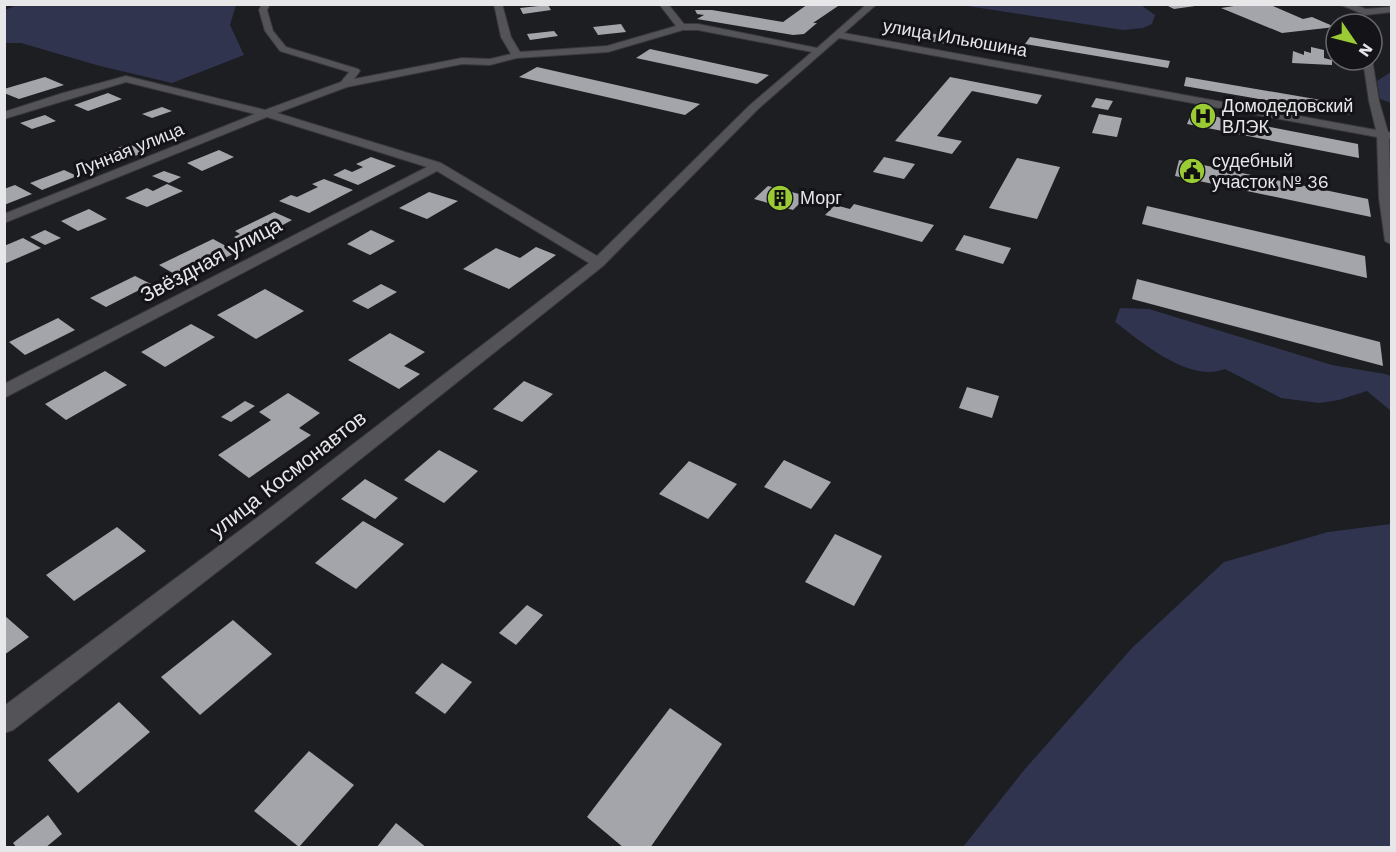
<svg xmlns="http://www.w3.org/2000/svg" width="1396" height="852" font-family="'Work Sans',sans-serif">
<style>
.green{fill:#30344f}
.building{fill:#a4a5aa}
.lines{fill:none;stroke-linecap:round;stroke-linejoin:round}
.minor-casing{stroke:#38393c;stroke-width:2}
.minor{fill:#535358;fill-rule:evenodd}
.labels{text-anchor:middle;stroke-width:6;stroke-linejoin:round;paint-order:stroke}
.far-street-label{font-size:18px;fill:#e7e7ea;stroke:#141418}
.far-poi-label{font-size:18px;fill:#e7e7ea;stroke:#141418;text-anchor:start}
.street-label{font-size:21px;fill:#e7e7ea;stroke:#141418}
</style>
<rect width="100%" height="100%" fill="#1d1e21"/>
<g class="green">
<polygon points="17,5 236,5 230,25 244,55 172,83 100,66 21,43 5,43 5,10"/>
<polygon points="961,5 1141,5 1155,15 1152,24 1143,28 1123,30"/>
<polygon points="1391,72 1391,103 1380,99 1377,81"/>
<path d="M1120,308L1149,309L1332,365L1385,374L1391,376V411L1367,391L1339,400L1319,403L1281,398L1225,369C1189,383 1143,343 1115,322Z"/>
<polygon points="1391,524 1391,847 963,847 1025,769 1132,648 1224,562 1328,532"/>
</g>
<g class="building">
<polygon points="808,4 841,4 813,23 817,23 804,34 793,35 697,19 704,15 697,14 695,10 712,10 783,22"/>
<polygon points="1164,4 1191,4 1195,6 1174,9"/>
<polygon points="1247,4 1268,4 1303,19 1312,17 1335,27 1282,33 1221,8"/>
<polygon points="548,5 551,10 523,14 520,8"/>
<polygon points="621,24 626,32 598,35 593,27"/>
<polygon points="889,26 1016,48 1011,55 882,33"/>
<polygon points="554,31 558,36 530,40 527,34"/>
<polygon points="1030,37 1170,61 1168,68 1025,44"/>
<polygon points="1311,47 1324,50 1324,58 1332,60 1332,65 1292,63 1293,51 1304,55 1304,51 1311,53"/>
<polygon points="650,49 769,75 757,84 636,58"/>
<polygon points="537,67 700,104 685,115 519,77"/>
<polygon points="45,77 64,85 19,99 4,93 4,89"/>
<polygon points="950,77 1042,95 1037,104 972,91 937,136 962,141 952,154 895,141"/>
<polygon points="1186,77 1350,105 1351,115 1184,86"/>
<polygon points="108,93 122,99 88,111 74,105"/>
<polygon points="1096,98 1113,101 1108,110 1091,107"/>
<polygon points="162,107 172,111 152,118 142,114"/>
<polygon points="1192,112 1358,144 1359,158 1187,124"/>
<polygon points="1099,114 1122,118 1117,137 1092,133"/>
<polygon points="45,115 56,121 32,129 20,123"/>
<polygon points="128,144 147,151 116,164 97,156"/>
<polygon points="219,150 234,157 202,171 187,163"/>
<polygon points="371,157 396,166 358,185 333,175 345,169 352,172 363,167 356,164"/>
<polygon points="884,157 915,164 904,179 873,172"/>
<polygon points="1017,158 1060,167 1037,219 989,208"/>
<polygon points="1179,160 1368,199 1371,217 1175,176"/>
<polygon points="64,170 77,176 42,190 30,183"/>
<polygon points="164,171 181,177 169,183 152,176"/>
<polygon points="324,179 353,190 309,213 279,201 291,195 297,197 318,187 312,184"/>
<polygon points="167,184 183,191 147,207 125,198 147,188 153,191"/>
<polygon points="15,185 32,194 4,205 4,189"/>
<polygon points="768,186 807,196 793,210 754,199"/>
<polygon points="429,192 458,201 427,219 399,208"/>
<polygon points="854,204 934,225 922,242 825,215 835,205 850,209"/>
<polygon points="1147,206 1365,256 1367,278 1142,224"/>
<polygon points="89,209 107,219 78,231 61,221"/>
<polygon points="274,212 292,220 270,232 277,235 254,247 234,237 240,234 235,231"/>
<polygon points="45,230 61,238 45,245 30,237"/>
<polygon points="371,230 395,241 370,255 347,244"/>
<polygon points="964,235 1011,248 1003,264 955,250"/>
<polygon points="23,238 41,248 4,264 4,246"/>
<polygon points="213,239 237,252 183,279 159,265"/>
<polygon points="536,247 556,255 509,289 463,269 496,248 520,258"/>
<polygon points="135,276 151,284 106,307 90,298"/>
<polygon points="1137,279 1380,342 1383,366 1132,299"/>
<polygon points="381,284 397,292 368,309 352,301"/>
<polygon points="265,289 304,311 256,339 217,315"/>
<polygon points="58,318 75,330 25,355 9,342"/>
<polygon points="191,324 215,337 165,367 141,352"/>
<polygon points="390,333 425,352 404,366 420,374 399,389 348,360"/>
<polygon points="105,371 127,385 66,420 45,404"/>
<polygon points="524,381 553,394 522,422 493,409"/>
<polygon points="967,387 999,396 992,418 959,408"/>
<polygon points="288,393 320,413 299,428 311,435 249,478 218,455 271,420 259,412"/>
<polygon points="245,401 255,406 231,422 221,417"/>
<polygon points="439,450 478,471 444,503 404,480"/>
<polygon points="784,460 831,482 811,509 764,487"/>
<polygon points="689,461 737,484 708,519 659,494"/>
<polygon points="365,479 398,498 375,519 341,499"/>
<polygon points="363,521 404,544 356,589 315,563"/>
<polygon points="117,527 146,551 74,601 46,575"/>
<polygon points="835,534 882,556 854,606 805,582"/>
<polygon points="527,605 543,615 516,645 499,633"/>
<polygon points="4,615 29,637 4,655"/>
<polygon points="233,620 272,654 200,715 161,677"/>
<polygon points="442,663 472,682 445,714 415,693"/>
<polygon points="119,702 150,732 78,793 48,760"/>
<polygon points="670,708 722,744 650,848 624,848 587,817"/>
<polygon points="309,751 354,785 299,847 254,811"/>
<polygon points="48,815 62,834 45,848 17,848 13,843"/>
<polygon points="396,823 427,848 376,848"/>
</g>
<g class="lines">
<g class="minor-casing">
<g id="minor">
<path d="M262,4H270L267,10L273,31L286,47L358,69L360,71L354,79L462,58L490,59L511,54L501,37L494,4H502L511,37L520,52L607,46L676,26L659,4H668L684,24H698L817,48L867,4H877L844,33L1376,130L1369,101L1363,60L1372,59L1379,101L1388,132L1392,133V139H1389L1392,245L1385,241L1379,198L1377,137L839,38L758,109L603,266L284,520L13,730L4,733V706L270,508L589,263L437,171L4,398V384L427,167L267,117L4,223V214L255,114L126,82L4,119V112L63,93L126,76L265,110L341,82L349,72L280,51L265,31L259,10ZM683,30H698L812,52L750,105L597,256L441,163L277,113L347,87L462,64L490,65L517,58L608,52Z"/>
<polygon points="1339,4 1352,4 1366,9 1392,7 1392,12 1365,15"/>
</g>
</g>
<use href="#minor" class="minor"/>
</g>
<defs>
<g id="hospital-disc" transform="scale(1.35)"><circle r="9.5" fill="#9acb35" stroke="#141418"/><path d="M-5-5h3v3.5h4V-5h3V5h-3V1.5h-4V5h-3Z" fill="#111"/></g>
<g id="civic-disc" transform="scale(1.35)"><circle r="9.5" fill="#9acb35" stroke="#141418"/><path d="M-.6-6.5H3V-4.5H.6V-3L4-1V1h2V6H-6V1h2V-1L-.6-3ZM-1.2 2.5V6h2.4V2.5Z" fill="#111"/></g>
<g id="building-disc" transform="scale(1.35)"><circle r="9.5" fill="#9acb35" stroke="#141418"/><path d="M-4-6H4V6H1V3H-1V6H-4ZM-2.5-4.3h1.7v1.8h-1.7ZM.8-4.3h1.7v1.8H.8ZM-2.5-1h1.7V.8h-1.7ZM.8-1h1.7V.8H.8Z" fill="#111"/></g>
</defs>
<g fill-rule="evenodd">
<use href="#hospital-disc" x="1203" y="116"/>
<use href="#civic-disc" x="1192" y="171"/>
<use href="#building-disc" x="780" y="198"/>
</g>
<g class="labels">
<g class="far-street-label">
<text transform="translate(955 38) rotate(10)" y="6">улица Ильюшина</text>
<text transform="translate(129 150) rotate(-22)" y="6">Лунная улица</text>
</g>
<g class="far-poi-label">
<text x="1222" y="112">Домодедовский<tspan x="1222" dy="21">ВЛЭК</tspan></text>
<text x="1212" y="167">судебный<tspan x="1212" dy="21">участок № 36</tspan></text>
<text x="800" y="204">Морг</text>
</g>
<g class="street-label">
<text transform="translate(211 260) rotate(-28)" y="7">Звёздная улица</text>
<text transform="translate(288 474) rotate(-38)" y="7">улица Космонавтов</text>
</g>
</g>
<rect width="1396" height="852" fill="none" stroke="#e7e7ea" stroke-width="12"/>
<g transform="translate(1354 42) rotate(125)"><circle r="28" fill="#141418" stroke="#68686c" stroke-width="1.5"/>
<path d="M0-4.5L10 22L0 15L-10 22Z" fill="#9acb35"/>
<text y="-9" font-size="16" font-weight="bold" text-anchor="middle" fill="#e7e7ea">N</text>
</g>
</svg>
